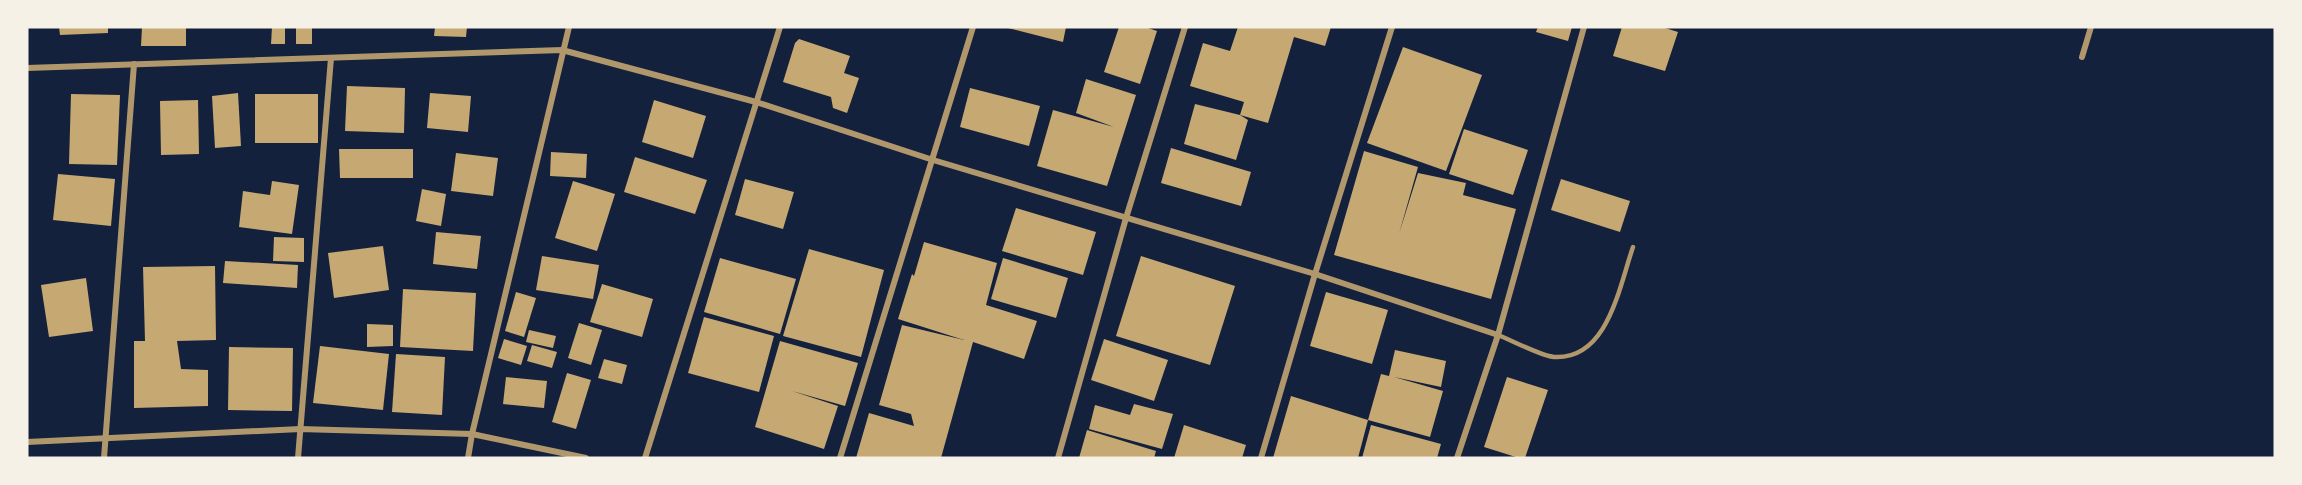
<svg xmlns="http://www.w3.org/2000/svg" width="2302" height="485" font-family="Jost,sans-serif">
<style>
.building{fill:#c6a872}
.lines{fill:none;stroke-linecap:round;stroke-linejoin:round}
.service{stroke:#b1986c;stroke-width:4.5}
.minor{stroke:#b1986c;stroke-width:6}
</style>
<rect width="100%" height="100%" fill="#14213d"/>
<g class="building">
<polygon points="59,27 108,27 108,33 60,35"/>
<polygon points="142,27 186,27 186,46 141,46"/>
<polygon points="272,27 285,27 285,44 271,44"/>
<rect x="296" y="27" width="16" height="17"/>
<polygon points="435,27 467,27 466,37 434,36"/>
<polygon points="1004,27 1066,27 1063,42"/>
<polygon points="1119,27 1145,27 1157,31 1140,84 1104,72"/>
<polygon points="1238,27 1331,27 1325,46 1294,37 1268,123 1240,115 1244,102 1190,86 1203,43 1230,51"/>
<polygon points="1538,27 1572,27 1568,41 1536,32"/>
<polygon points="1622,27 1662,27 1678,32 1665,71 1613,56"/>
<polygon points="799,39 850,56 844,73 859,78 847,113 833,108 831,97 783,82 795,43"/>
<polygon points="1403,47 1482,75 1446,171 1367,143"/>
<polygon points="1086,79 1136,95 1107,186 1037,166 1053,110 1114,127 1076,113"/>
<polygon points="347,86 405,88 404,133 345,131"/>
<polygon points="970,88 1040,106 1029,146 960,127"/>
<polygon points="238,93 241,146 215,148 212,96"/>
<polygon points="430,93 471,96 468,132 427,128"/>
<polygon points="71,94 120,95 117,165 69,164"/>
<rect x="255" y="94" width="63" height="49"/>
<polygon points="198,100 199,154 161,155 160,101"/>
<polygon points="654,100 706,116 693,158 642,142"/>
<polygon points="1195,104 1240,115 1248,120 1236,160 1184,144"/>
<polygon points="1464,129 1528,150 1513,195 1449,174"/>
<polygon points="1171,148 1251,172 1241,206 1161,183"/>
<polygon points="339,149 413,149 413,178 340,178"/>
<polygon points="1364,151 1418,167 1399,234 1418,173 1466,183 1463,195 1516,209 1491,299 1334,255"/>
<polygon points="551,152 587,154 586,178 550,176"/>
<polygon points="456,153 498,158 493,196 451,191"/>
<polygon points="635,157 707,180 695,214 624,192"/>
<polygon points="58,174 115,179 111,226 53,220"/>
<polygon points="745,179 794,192 783,229 735,215"/>
<polygon points="1561,179 1630,201 1620,232 1551,210"/>
<polygon points="272,181 299,185 292,234 239,227 243,191 270,195"/>
<polygon points="573,181 615,194 597,251 555,238"/>
<polygon points="422,189 446,194 441,226 416,221"/>
<polygon points="1016,208 1096,232 1083,275 1002,251"/>
<polygon points="436,232 481,236 477,269 433,264"/>
<polygon points="274,237 304,238 304,262 273,261"/>
<polygon points="924,242 997,263 986,305 1037,321 1024,359 973,342 941,458 856,458 869,413 914,426 911,414 879,405 902,325 964,340 898,319 912,274 914,276"/>
<polygon points="383,246 389,290 334,298 328,253"/>
<polygon points="809,249 884,270 861,357 783,336"/>
<polygon points="542,256 599,265 593,299 536,290"/>
<polygon points="1141,256 1235,286 1210,365 1116,336"/>
<polygon points="720,258 796,279 780,334 704,312"/>
<polygon points="1003,258 1068,278 1056,318 991,299"/>
<polygon points="225,261 298,265 297,288 223,283"/>
<polygon points="215,266 216,340 177,341 181,369 208,370 208,406 134,408 134,341 145,341 143,267"/>
<polygon points="86,278 93,331 49,337 41,285"/>
<polygon points="602,284 653,299 642,337 590,322"/>
<polygon points="403,289 476,293 473,351 400,347"/>
<polygon points="516,292 536,298 524,337 505,331"/>
<polygon points="1326,292 1388,310 1372,364 1310,346"/>
<polygon points="704,317 774,336 759,392 688,373"/>
<polygon points="579,323 602,330 591,365 568,358"/>
<polygon points="367,324 393,325 393,346 367,347"/>
<polygon points="529,330 556,336 553,348 526,342"/>
<polygon points="504,339 527,346 521,365 498,358"/>
<polygon points="1104,339 1168,360 1154,401 1091,380"/>
<polygon points="780,341 858,363 845,406 792,391 838,406 824,449 755,427"/>
<polygon points="532,345 557,352 552,368 527,361"/>
<polygon points="320,346 389,354 383,410 313,403"/>
<polygon points="229,347 293,348 292,411 228,410"/>
<polygon points="1395,350 1446,361 1441,387 1394,377 1443,391 1430,437 1368,420 1381,374 1389,376"/>
<polygon points="396,354 445,357 442,415 392,412"/>
<polygon points="604,359 627,365 622,384 598,378"/>
<polygon points="567,373 591,380 576,429 552,422"/>
<polygon points="506,377 547,381 544,408 503,404"/>
<polygon points="1507,377 1548,390 1525,458 1519,458 1484,447"/>
<polygon points="1291,396 1368,420 1358,458 1273,458"/>
<polygon points="1134,404 1173,414 1162,449 1089,429 1095,405 1130,415"/>
<polygon points="1184,425 1246,445 1242,458 1174,458"/>
<polygon points="1371,425 1441,444 1437,458 1362,458"/>
<polygon points="1087,430 1156,451 1154,458 1079,458"/>
</g>
<g class="lines">
<path class="service" d="M1498,335C1511,340 1541,356 1554,357C1608,360 1619,287 1633,247"/>
<g class="minor">
<polyline points="2082,57 2091,27"/>
<polyline points="27,68 562,50 756,102 933,160 1315,274 1498,335"/>
<polyline points="27,442 300,429 472,434 586,458"/>
<polyline points="104,458 134,64"/>
<polyline points="298,458 331,58"/>
<polyline points="468,458 472,434 569,27"/>
<polyline points="645,458 780,27"/>
<polyline points="840,458 973,27"/>
<polyline points="1058,458 1126,218 1185,27"/>
<polyline points="1261,458 1315,274 1392,27"/>
<polyline points="1457,458 1498,335 1584,27"/>
</g>
</g>
<rect width="2302" height="485" fill="none" stroke="#f6f1e7" stroke-width="57"/>
</svg>
